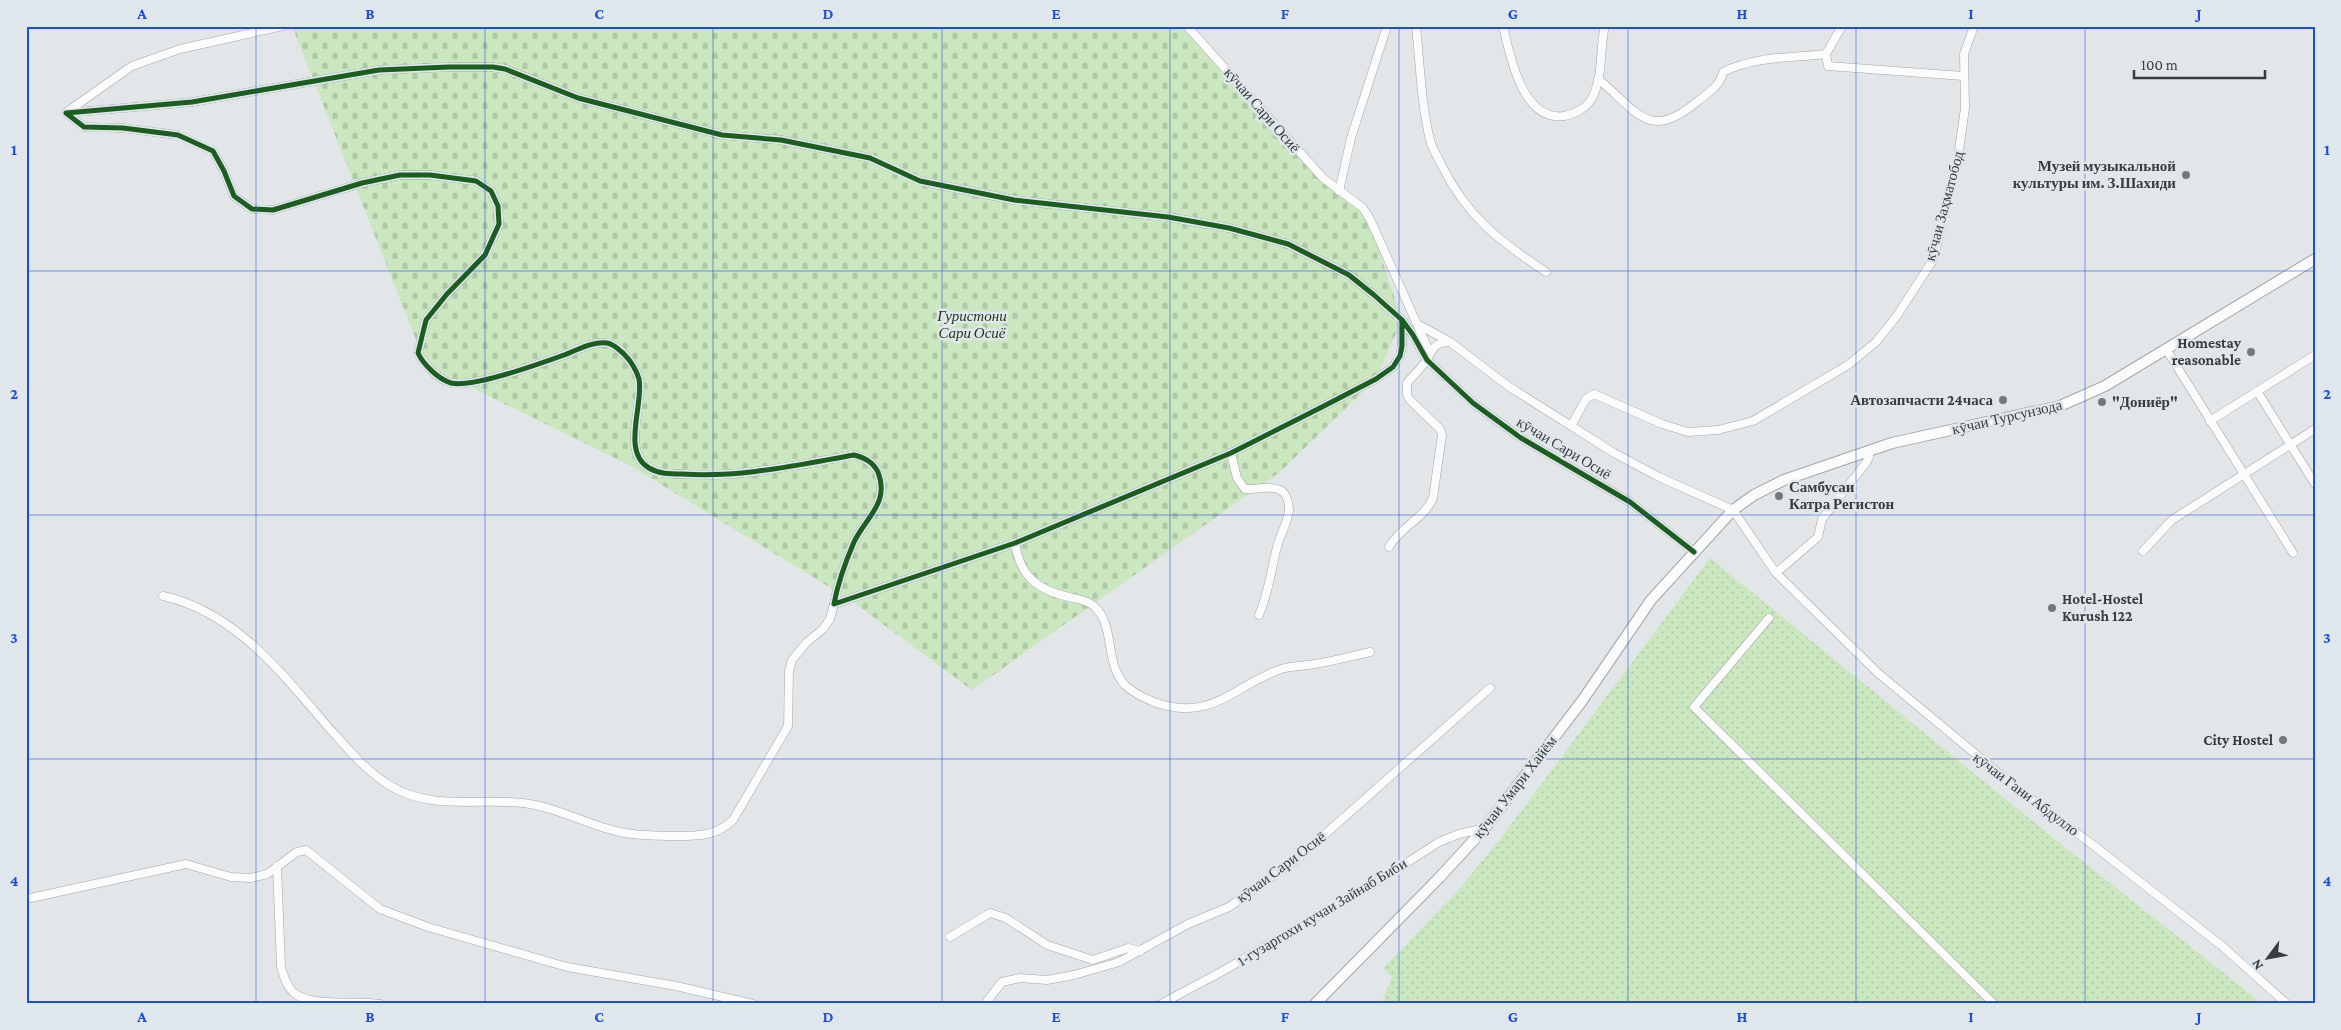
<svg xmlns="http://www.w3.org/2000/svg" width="2341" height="1030" font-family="'Crimson Pro',serif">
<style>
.cemetery{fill:url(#cemetery-stones)}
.park{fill:url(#park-dots)}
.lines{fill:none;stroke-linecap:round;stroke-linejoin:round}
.minor-casing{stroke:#a3a6a8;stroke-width:9}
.secondary-casing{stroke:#a3a6a8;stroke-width:12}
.minor{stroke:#fbfbfc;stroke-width:8}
.secondary{stroke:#fbfbfc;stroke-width:10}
.cycleway-casing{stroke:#dfe6ec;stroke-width:8}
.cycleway{stroke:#1b5e20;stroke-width:5}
.grid{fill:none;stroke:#1d4ed8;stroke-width:1;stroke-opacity:0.55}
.poi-dot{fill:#75787a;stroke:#dfe6ec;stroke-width:2}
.labels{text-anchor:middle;stroke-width:5;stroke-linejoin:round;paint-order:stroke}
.street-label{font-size:15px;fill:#3a3d3f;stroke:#dfe6ec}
.poi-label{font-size:15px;font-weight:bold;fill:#3a3d3f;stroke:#dfe6ec;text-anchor:end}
.park-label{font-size:15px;font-style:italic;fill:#1f3412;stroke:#dfe6ec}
.neatline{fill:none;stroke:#1d4ed8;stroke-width:2}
.grid-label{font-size:16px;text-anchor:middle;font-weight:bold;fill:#1d4ed8}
</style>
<defs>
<pattern id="cemetery-stones" width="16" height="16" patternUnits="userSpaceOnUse" patternTransform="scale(1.25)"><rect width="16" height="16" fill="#cae7bf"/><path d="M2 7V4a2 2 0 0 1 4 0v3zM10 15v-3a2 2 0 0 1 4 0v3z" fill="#aec7a5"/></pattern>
<pattern id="park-dots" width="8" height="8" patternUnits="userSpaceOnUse" patternTransform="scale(1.25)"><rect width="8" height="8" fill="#cae7bf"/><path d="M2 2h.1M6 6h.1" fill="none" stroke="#aec7a5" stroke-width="1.8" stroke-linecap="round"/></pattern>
</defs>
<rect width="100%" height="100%" fill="#e2e6e9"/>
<polygon class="cemetery" points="292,26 1186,26 1323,178 1367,214 1402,320 1376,379 1280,472 972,690 849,599 629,465 426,365"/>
<polygon class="park" points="1710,558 2057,841 2263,1004 1381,1004 1392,978 1383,968 1455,894 1498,842"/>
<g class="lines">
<g class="minor-casing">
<g id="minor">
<polyline points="1187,26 1323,178 1363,208 1370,219 1429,351"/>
<path d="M1416,26C1420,64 1421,103 1430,140C1432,148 1437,156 1441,164C1467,217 1498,240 1546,272"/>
<path d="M1503,26C1510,57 1523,122 1564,116C1575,114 1587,108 1592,98C1604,75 1599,50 1605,26"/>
<polyline points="1826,54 1828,66 1963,76"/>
<path d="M1598,79C1638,111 1648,143 1698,101C1708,93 1721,85 1723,72C1755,56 1791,58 1826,54L1842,26"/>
<polyline points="68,111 132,66 180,49 283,26"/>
<polyline points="1339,191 1351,138 1387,26"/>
<path d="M1402,320V346L1400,356L1393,367L1376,379L1322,407L1231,453L1015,543L834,604C838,582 845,563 854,542C866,517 890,503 878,472C873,462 865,458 854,455C797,465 740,478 682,474C670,474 659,474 649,468C621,452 644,404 639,379C636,369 630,360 623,353C618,349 614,344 607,343C593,341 577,350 564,355C542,363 472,388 451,383C438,379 423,364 418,353L426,320L447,294L485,255L499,224L498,206L491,191L476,181L430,175H400L362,183L273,210L252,209L234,196L224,171L213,151L178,135L123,128L84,127L66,113L192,102L379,70L449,67H493L505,69L578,98L722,135L781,140L870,158L920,181L1014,200L1168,217L1229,228L1288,244L1349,275L1374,295L1402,320L1413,335L1427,360L1473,403L1521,438L1630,502L1694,552"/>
<polyline points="1419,325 1450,342 1508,386 1614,453 1659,477 1733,510 1776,573 1878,673 2014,786 2097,848 2222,946 2287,1004"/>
<polyline points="2166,349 2293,553"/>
<polyline points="2257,391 2315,484"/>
<polyline points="2210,421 2315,355"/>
<polyline points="1571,426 1586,399 1594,394 1662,424 1688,432 1718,430 1753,421 1848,365 1876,342 1896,317 1933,260 1957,164 1965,108 1964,54 1974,26"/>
<path d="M1231,453L1237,478L1245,489C1256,490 1273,484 1283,492C1287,496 1289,504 1289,510C1288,522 1280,535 1277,547C1271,570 1269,592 1259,615"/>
<path d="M1015,543C1020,576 1037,590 1069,597C1077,599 1087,600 1094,606C1116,626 1104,663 1125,685C1133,693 1144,698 1154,702C1211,723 1233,686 1281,669C1292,666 1303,666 1315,664C1334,661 1352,656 1370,652"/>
<path d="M1389,547C1400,527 1424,519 1433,498L1442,435L1440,429L1410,400L1407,395V383C1413,375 1421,369 1426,361C1433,349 1434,342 1450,342"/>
<polyline points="2143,551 2172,520 2315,429"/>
<polyline points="1776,573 1818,537 1822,519 1866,463 1869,457 1869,452"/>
<path d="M163,596C236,612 283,675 329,728C348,749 365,770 389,785C430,811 478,798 523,803C557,807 587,825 620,832C639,836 658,836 677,836C699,836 716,836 733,820L788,726L789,671L792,660L806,643L823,629L830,619L834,604"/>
<polyline points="1769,618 1694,707 1994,1004"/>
<path d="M277,866L281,967C284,976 286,986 293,992C310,1008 356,1000 380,1004"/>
<polyline points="26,899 186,864 231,877 251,878 267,874 297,852 306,850 380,909 428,927 567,967 676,986 753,1004"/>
<polyline points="950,937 990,913 1006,918 1047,945 1093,960 1128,948 1140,951"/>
<polyline points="985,1004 1002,982 1020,978 1047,980 1074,975 1119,962 1188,924 1229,907 1296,860 1490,688"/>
<polyline points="1161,1004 1221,972 1380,880 1439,842 1459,834 1485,828"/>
</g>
</g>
<g class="secondary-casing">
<polyline id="secondary" points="1315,1004 1439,878 1485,828 1582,701 1651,600 1733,510 1754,495 1784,480 1892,443 2060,406 2105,386 2315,259"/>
</g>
<use href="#minor" class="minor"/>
<use href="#secondary" class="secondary"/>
<g class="cycleway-casing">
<path id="cycleway" d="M1402,320V346L1400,356L1393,367L1376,379L1322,407L1231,453L1015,543L834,604C838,582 845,563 854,542C866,517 890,503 878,472C873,462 865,458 854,455C797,465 740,478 682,474C670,474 659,474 649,468C621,452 644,404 639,379C636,369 630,360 623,353C618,349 614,344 607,343C593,341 577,350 564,355C542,363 472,388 451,383C438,379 423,364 418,353L426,320L447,294L485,255L499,224L498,206L491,191L476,181L430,175H400L362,183L273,210L252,209L234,196L224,171L213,151L178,135L123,128L84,127L66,113L192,102L379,70L449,67H493L505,69L578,98L722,135L781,140L870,158L920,181L1014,200L1168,217L1229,228L1288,244L1349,275L1374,295L1402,320L1413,335L1427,360L1473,403L1521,438L1630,502L1694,552"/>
</g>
<use href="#cycleway" class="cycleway"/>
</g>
<path class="grid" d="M256,26V1004M485,26V1004M713,26V1004M942,26V1004M1170,26V1004M1399,26V1004M1628,26V1004M1856,26V1004M2085,26V1004M26,271H2315M26,515H2315M26,759H2315"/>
<g class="poi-dot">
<circle cx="2186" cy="175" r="5"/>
<circle cx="2251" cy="352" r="5"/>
<circle cx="2003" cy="400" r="5"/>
<circle cx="2102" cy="402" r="5"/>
<circle cx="1779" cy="496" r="5"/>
<circle cx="2052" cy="608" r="5"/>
<circle cx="2283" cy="740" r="5"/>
</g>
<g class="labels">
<g class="street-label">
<text transform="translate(1262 110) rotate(49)" y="5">кӯчаи Сари Осиё</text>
<text transform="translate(1944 206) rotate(-75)" y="5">кӯчаи Заҳматобод</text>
<text transform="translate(2007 417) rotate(-13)" y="5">кӯчаи Турсунзода</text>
<text transform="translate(1564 448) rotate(31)" y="5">кӯчаи Сари Осиё</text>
<text transform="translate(1515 787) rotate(-52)" y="5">кӯчаи Умари Хайём</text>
<text transform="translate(2026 794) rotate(37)" y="5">кӯчаи Гани Абдулло</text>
<text transform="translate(1281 867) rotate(-37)" y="5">кӯчаи Сари Осиё</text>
<text transform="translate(1322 912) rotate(-31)" y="5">1-гузаргохи кучаи Зайнаб Биби</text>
</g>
<g class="poi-label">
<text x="2176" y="171">Музей музыкальной<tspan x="2176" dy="17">культуры им. З.Шахиди</tspan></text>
<text x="2241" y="348">Homestay<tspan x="2241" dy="17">reasonable</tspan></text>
<text x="1993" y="405">Автозапчасти 24часа</text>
<text x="2112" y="407" text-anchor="start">"Дониёр"</text>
<text x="1789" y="492" text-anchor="start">Самбусаи<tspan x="1789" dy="17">Катра Регистон</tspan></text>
<text x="2062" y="604" text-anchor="start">Hotel-Hostel<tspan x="2062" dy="17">Kurush 122</tspan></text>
<text x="2273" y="745">City Hostel</text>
</g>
<g class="park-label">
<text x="972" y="321">Гуристони<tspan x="972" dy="17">Сари Осиё</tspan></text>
</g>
</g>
<rect width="2341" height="1030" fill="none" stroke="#dfe6ec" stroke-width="55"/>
<g transform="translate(2268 958) rotate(238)" stroke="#dfe6ec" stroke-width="4" paint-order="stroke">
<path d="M0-4L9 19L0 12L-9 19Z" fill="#3a3d3f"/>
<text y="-8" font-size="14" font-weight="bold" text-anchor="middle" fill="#3a3d3f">N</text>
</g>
<path d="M2134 70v8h131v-8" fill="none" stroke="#3a3d3f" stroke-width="2.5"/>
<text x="2141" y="70" font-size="15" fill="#3a3d3f" stroke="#dfe6ec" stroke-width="4" paint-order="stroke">100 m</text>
<rect x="28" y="28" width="2286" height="974" class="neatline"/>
<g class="grid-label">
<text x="142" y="19">A</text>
<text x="370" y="19">B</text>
<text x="599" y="19">C</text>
<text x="828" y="19">D</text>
<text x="1056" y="19">E</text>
<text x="1285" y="19">F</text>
<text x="1513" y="19">G</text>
<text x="1742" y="19">H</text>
<text x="1971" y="19">I</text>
<text x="2199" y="19">J</text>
<text x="14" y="155">1</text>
<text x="2327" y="155">1</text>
<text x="14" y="399">2</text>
<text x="2327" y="399">2</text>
<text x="14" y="643">3</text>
<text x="2327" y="643">3</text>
<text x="14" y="886">4</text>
<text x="2327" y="886">4</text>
<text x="142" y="1022">A</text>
<text x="370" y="1022">B</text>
<text x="599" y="1022">C</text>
<text x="828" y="1022">D</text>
<text x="1056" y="1022">E</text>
<text x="1285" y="1022">F</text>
<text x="1513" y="1022">G</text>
<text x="1742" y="1022">H</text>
<text x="1971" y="1022">I</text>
<text x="2199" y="1022">J</text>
</g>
</svg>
